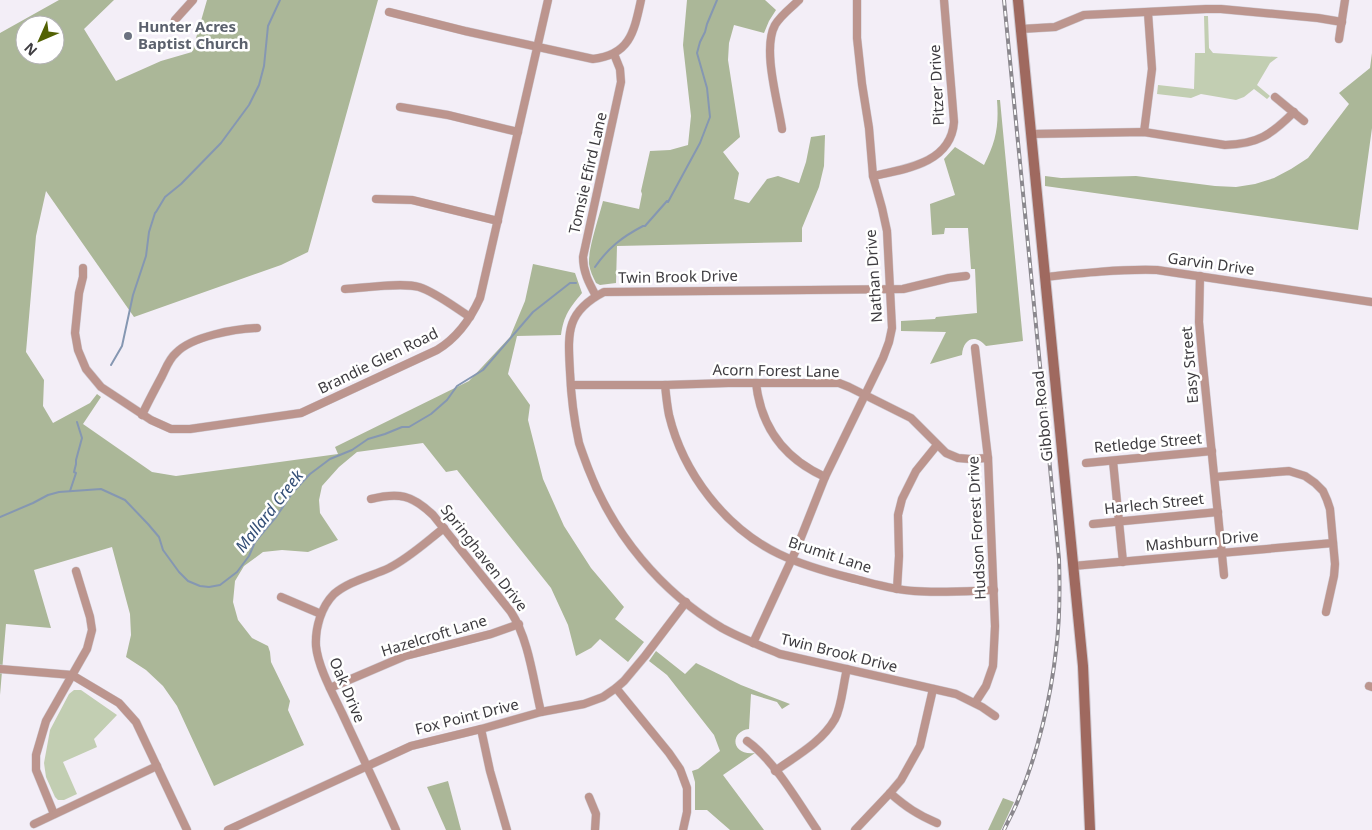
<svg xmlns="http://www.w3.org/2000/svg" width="1372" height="830" font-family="'Noto Sans',sans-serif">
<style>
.green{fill:#c2ceb2}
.forest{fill:#abb798;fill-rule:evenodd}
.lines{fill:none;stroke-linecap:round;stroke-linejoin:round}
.stream{stroke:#8597b2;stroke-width:2}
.minor-casing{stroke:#cfcad2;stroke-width:9}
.secondary-casing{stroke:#cfcad2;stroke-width:12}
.minor{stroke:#bc958e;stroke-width:8}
.secondary{stroke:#9f695f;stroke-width:10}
.rail-casing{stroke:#8b888e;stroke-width:4}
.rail{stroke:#fff;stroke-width:2;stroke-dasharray:5.5;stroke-linecap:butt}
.worship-dot{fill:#6b7280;stroke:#fff;stroke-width:2}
.labels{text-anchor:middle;stroke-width:5;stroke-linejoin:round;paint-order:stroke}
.worship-label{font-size:15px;font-weight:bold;fill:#5b616d;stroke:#fff;text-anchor:start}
.street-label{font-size:15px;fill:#3e3c40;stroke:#fff}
.water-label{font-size:16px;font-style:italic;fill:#334e76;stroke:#fff}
</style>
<rect width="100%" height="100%" fill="#f3eef7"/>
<g class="green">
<polygon points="1204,16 1208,16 1209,48 1213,53 1278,57 1270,63 1257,85 1270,96 1267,99 1254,89 1244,97 1236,100 1201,94 1191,98 1157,94 1158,85 1194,89 1195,53 1205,53"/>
<polygon points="74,690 81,690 117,715 94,739 97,747 63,762 77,794 64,800 58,800 55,797 46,777 44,763 50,730 69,694"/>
</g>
<g class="forest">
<path d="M59,0H114L84,29L116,81L161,61L192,52L207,0H378L308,252L281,265L134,317L46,191L36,236L26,352L44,380L43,406L53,423L90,403L97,394L101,397L83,424L152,472L176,476L338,454L335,447L469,381L510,337L525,301L533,264L575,273L582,293C569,309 564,315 561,335L517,336L508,374L530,405L528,420L543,479L564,526L591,568L624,607L615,619L644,642L628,662L600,639L591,648L576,656L568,625L551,588L457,470L446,472L423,443L357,452L339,467L322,486L319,500L320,513L338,540L308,552L282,550L263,552L244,566L235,581L233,602L238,620L252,638L268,646L270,652L271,662L290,701L288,710L304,745L214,786L177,706L163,686L146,670L126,657L131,635L130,614L112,547L34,570L51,628L6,624L0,695V33ZM25,25H55V55H25Z"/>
<path d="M687,0H765L776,10L769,21L764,33L734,25L729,43L728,60L740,137L723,152L739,173L734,199L749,203L767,179L778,176L799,183L806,162L811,137L825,135L824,166L819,187L802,228V242L617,246L616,283L600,285L596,283C593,277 590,271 589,264C588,249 599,217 603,201L639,209L642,194L641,191L650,151L670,150L688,145L691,116L683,45Z"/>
<polygon points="1372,53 1372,128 1358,230 1045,186 1045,176 1061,178 1136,176 1215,186 1236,187 1255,184 1274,178 1291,169 1308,158 1349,104 1339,93 1370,68"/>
<path d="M997,100H1000L1023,341L986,346C975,333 963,339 962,355L930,364L946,332L901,331V321L935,319L936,317L977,313L975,269H971L968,228H945L944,234L932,235L930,204L955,195L944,159L955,147L984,165C996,142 999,126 997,100Z"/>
<path d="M656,651L685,674L696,663L741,685L790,704L782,709L777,702L751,694L749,729C730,731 730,756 755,753L723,775L764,830H730L707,810H695V782L692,771L698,769L720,751L714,735L667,675L649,661Z"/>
<polygon points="448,781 461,830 446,830 427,787"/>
<polygon points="1003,798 1014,802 1001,830 988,830"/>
</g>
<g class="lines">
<g class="stream">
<path d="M595,267C608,248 622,237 643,226H645L667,201L668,202L700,143L710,117L707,88L697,53L700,42L705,32L707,24L717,0"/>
<polyline points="111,365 122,346 133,295 146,256 149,232 155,213 156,212 165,197 181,184 221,143 249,105 259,85 264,66 268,26 280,0"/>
<polyline points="70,491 76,473 74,472 76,464 76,460 82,438 77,422"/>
<polyline points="0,517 33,503 48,495 59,492 101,489 125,500 148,524 159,537 163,550 179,572 188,581 200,586 209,587 220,585 237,572 249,556 255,542 276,517 293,492 310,474 330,459 352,450 368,439 385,434 402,427 409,427 431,414 447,400 457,386 483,370 533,312 570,283 576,283"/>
</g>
<g class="minor-casing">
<g id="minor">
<path d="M389,12L465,31L593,59C630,55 634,32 641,0"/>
<polyline points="175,20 193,0"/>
<polyline points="1021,29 1055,27 1084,15 1206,9 1221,9 1318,18 1342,22"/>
<polyline points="1339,39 1345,0"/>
<polyline points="1275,97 1304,121"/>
<polyline points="400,107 448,115 518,132"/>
<path d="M782,129C778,102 762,49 775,25C781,15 791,8 799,0"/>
<polyline points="1144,132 1152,69 1148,13"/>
<path d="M1031,134L1144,132L1225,145C1258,144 1271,135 1294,112"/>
<path d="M873,176C906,169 951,163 954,122L944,0"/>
<polyline points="376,199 412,200 498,221"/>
<path d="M83,268V277L79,293L75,333L78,350L86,369L101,387L151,420L171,429H190L301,413L437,350C457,338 470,320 480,298L548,0"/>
<path d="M966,276L949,278L903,289L604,292C565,312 568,334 570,372C571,396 574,420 579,443C582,452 585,460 588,468C613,534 661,592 722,628C740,638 761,646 780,654L956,694L982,707L995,716"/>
<polyline points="1200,276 1199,322 1202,355 1224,575"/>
<path d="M1045,277C1082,273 1120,269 1157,270L1372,302"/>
<path d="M345,289C364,288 402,282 419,287C437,293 454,307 470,317"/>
<path d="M596,296C589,283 583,272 583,257L621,82L620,69L614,54"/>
<polyline points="975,348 988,458 995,626 993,666 986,686 975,703"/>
<path d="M756,383C761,428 785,459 825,477"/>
<polyline points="571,385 665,385 728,383 839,383 849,387 911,418 946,453 958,458 970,459 988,458"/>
<path d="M665,385C666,395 667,405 669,415C683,473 725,528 779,554C802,565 827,572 851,578C872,583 893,590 914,591C940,593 968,591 994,590"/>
<path d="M142,415C148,402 155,389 162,376C166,368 169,359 176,353C192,336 235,329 257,328"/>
<polyline points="1113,461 1123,562"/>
<polyline points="1086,463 1212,451"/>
<polyline points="1215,477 1289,471 1305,476 1315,483 1323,491 1327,500 1330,509 1335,564 1334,576 1326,612"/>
<path d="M371,499C399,492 412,495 433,515L511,612C529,640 533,679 541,712"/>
<polyline points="1093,524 1218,512"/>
<polyline points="1073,566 1333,543"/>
<polyline points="897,589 899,556 898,515 902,499 916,471 937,445"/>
<polyline points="281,597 321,614"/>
<polyline points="753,643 796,550 825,477 883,358 889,342 892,328 887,231 882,208 873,176 869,128 862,84 857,38 857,0"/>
<polyline points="0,669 72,675 119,703 136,722 187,830"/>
<polyline points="1369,686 1372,687"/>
<polyline points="330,688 405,656 491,634 519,624"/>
<polyline points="616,688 669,753 680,769 687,788 687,812 683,830"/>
<polyline points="481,729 490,771 507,830"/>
<path d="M747,741C774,760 798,802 817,830"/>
<path d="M775,771C796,756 822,742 835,719C842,706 843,684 847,669"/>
<path d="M890,793C906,807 918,815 937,823"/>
<polyline points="589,797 596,814 595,830"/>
<polyline points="54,814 36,770 36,755 46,721 87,649 92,630 90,617 76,571"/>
<polyline points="34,824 157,766"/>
<polyline points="228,830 411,746 481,729 541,712 584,704 603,697 616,688 624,681 645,656 686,602"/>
<path d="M396,830C379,791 360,752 342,713C333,694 318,667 316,646C315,628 321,607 334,594C349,581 372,576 389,568C409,558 426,542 444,528"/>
<polyline points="855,830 890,793 901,780 915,755 920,746 933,689"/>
</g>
</g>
<g class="secondary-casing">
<polyline id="secondary" points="1018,0 1083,666 1090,830"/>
</g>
<use href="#minor" class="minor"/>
<use href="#secondary" class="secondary"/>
<g class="rail-casing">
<path id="rail" d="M1004,0L1059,559C1060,589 1060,620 1056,650C1051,697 1038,752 1020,795C1016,807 1009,819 1004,830"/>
</g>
<use href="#rail" class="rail"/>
</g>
<circle class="worship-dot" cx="128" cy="36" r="5"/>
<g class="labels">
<g class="worship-label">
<text x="138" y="32">Hunter Acres<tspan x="138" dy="17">Baptist Church</tspan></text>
</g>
<g class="street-label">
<text transform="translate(937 85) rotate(-93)" y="5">Pitzer Drive</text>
<text transform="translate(588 173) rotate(-77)" y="5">Tomsie Efird Lane</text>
<text transform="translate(1211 264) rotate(8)" y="5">Garvin Drive</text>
<text transform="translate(874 276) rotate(-94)" y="5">Nathan Drive</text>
<text transform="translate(678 277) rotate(-1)" y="5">Twin Brook Drive</text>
<text transform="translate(378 361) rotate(-26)" y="5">Brandie Glen Road</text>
<text transform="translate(1190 365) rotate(-95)" y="5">Easy Street</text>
<text transform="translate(776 371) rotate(1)" y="5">Acorn Forest Lane</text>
<text transform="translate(1043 416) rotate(-96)" y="5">Gibbon Road</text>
<text transform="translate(1148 443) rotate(-5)" y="5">Retledge Street</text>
<text transform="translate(1154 504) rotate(-6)" y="5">Harlech Street</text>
<text transform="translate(977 528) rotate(-93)" y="5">Hudson Forest Drive</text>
<text transform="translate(1202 541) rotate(-5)" y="5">Mashburn Drive</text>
<text transform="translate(830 555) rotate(18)" y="5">Brumit Lane</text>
<text transform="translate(484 558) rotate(52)" y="5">Springhaven Drive</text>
<text transform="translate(434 636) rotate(-17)" y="5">Hazelcroft Lane</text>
<text transform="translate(839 653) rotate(14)" y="5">Twin Brook Drive</text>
<text transform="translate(347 690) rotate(67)" y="5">Oak Drive</text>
<text transform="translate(467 717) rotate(-14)" y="5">Fox Point Drive</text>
</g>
<g class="water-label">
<text transform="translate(269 511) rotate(-52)" y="6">Mallard Creek</text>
</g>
</g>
<g transform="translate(40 40) rotate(225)"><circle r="24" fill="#ffffff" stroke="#b2b1b3"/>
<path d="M0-4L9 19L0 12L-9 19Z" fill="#526103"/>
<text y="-8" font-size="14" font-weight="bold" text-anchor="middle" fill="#3e3c40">N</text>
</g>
</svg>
